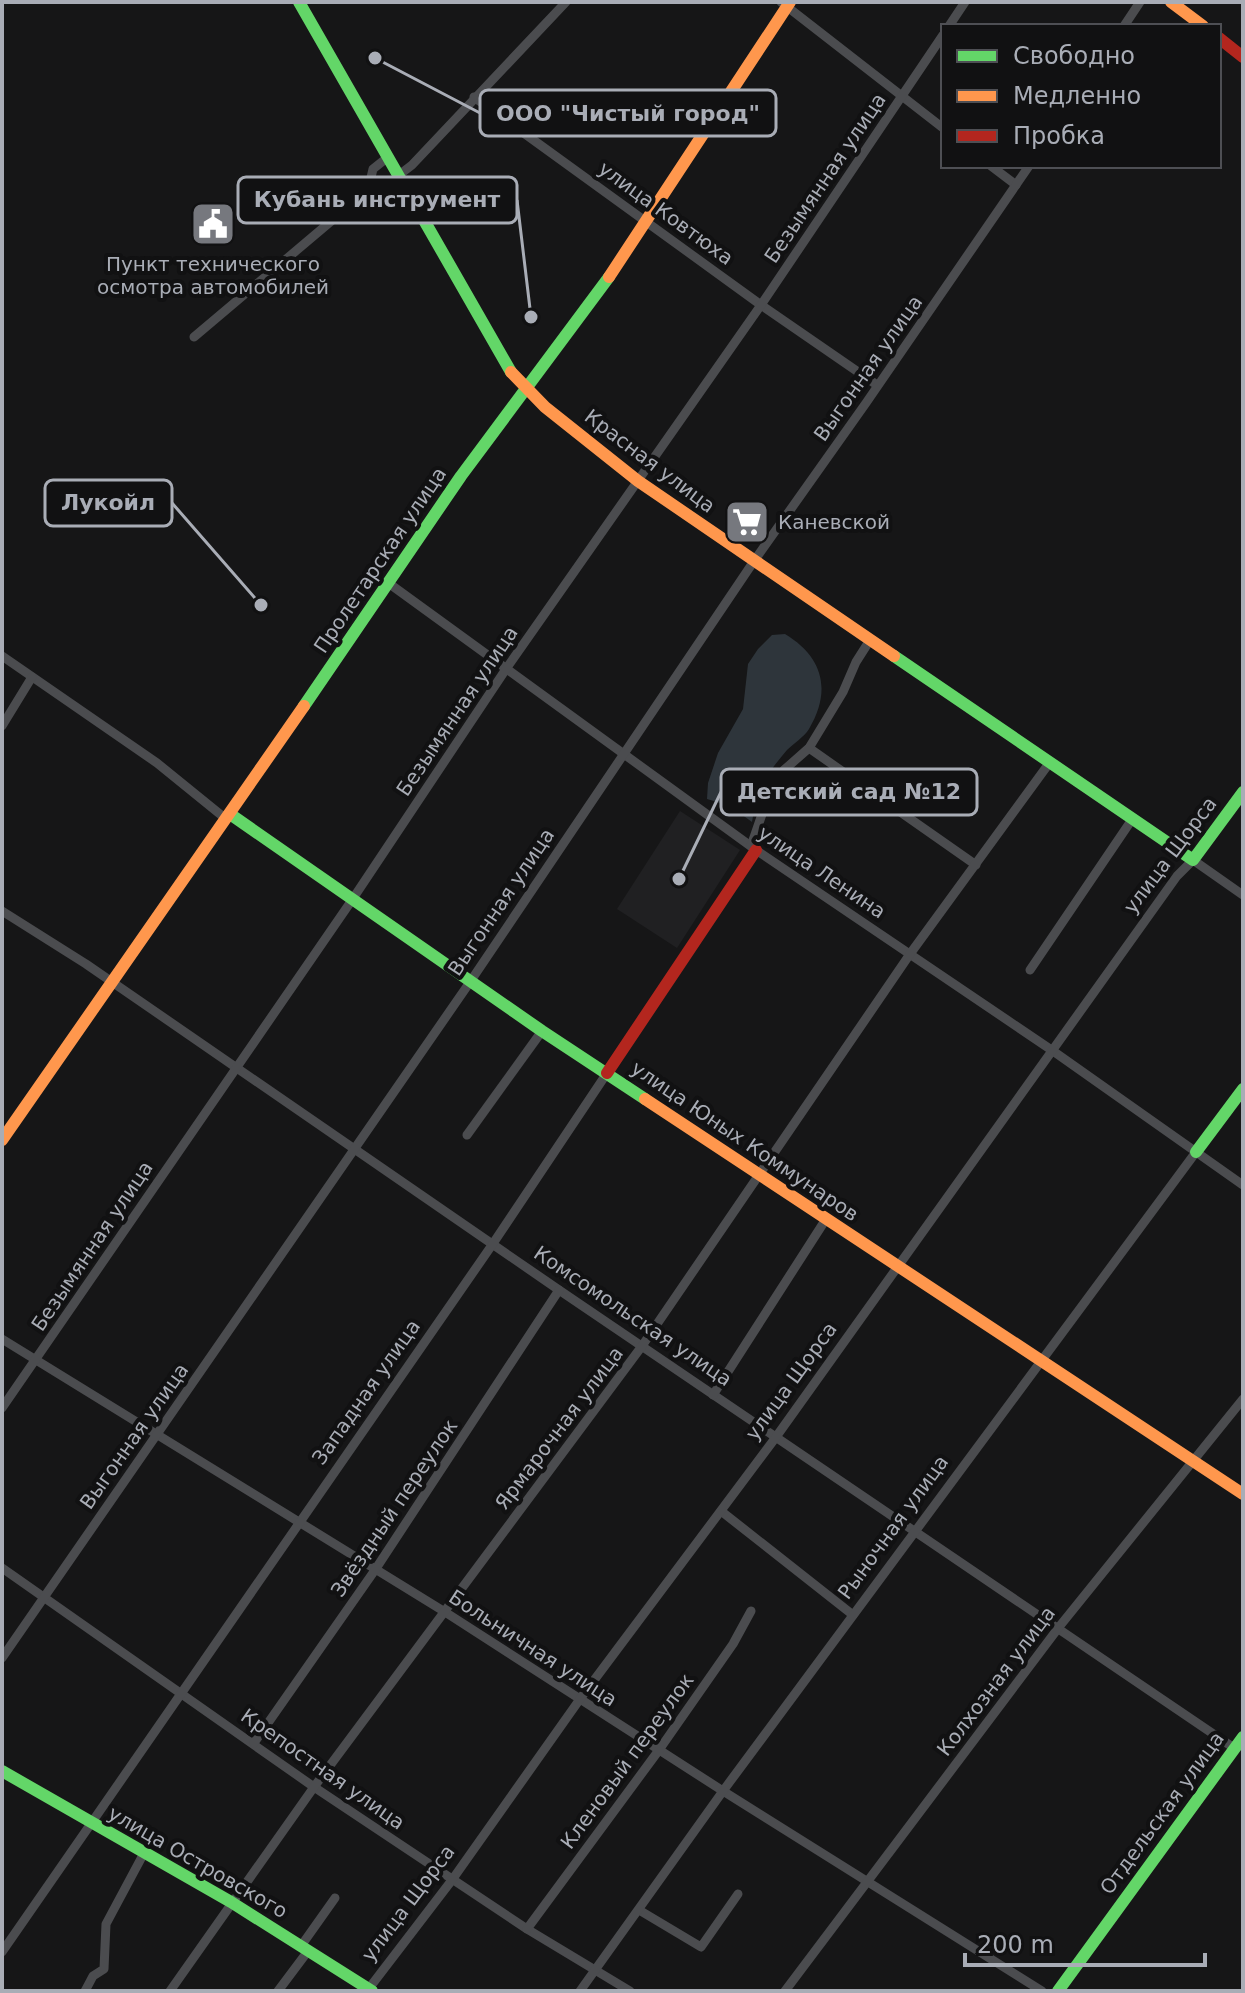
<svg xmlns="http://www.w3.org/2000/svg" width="1245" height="1993" font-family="'DejaVu Sans',sans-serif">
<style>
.built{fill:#202022}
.water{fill:#2e353b}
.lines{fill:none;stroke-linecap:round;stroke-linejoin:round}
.street{stroke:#4b4c4f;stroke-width:9}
.fast{stroke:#63d668;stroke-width:12}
.slow{stroke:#ff974d;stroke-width:12}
.jam{stroke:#b3261e;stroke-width:12}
.labels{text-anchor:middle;stroke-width:8;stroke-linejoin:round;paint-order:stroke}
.street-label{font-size:20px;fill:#a9adb6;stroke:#111112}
.poi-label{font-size:20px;fill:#a9adb6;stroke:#111112}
.leader{fill:none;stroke:#a9adb6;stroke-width:3}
.callout-dot{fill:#a9adb6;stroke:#111112;stroke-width:3}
.callout{fill:#111112;stroke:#a9adb6;stroke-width:3}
.callout-label{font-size:22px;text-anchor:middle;font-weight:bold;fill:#a9adb6}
</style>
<rect width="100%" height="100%" fill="#161617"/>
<polygon class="built" points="680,811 740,850 677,948 617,909"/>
<path class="water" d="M785,634C823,657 832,690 809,729C804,737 794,743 787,750C780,758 773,767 768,775C758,790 755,805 752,822L730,806L707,799L708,783L718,753L743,709L748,664L758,649L772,635Z"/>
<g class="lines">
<g class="street">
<polyline points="781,2 943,128"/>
<polyline points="949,26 965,2"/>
<polyline points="1124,26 1140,2"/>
<polyline points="474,97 761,305 877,385"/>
<polyline points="991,166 1016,185"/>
<polyline points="399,175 412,165 566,2"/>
<polyline points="194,337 368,190 373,169 388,157"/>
<polyline points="387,582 756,850 1053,1051 1243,1185"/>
<polyline points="2,656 157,763 226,819"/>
<polyline points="2,726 32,677"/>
<polyline points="809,748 976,865"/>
<polyline points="751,846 769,794 784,770 809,748 843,692 856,662 870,640"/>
<polyline points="2,911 86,964 559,1290 1234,1748"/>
<polyline points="1030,970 1133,818"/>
<polyline points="467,1135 542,1031"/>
<polyline points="2,1339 445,1612 723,1791 1042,1991"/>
<polyline points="713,1395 826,1219"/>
<polyline points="2,1408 352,900 506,669 761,305 943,35"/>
<polyline points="721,1511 853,1615"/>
<polyline points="2,1568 314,1787 527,1929 630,1991"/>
<polyline points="2,1658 470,982 754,561 866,403 1029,166"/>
<polyline points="254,1743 375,1570 559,1290"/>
<polyline points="639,1910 701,1947 738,1894"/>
<polyline points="527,1929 659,1750 733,1644 751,1611"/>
<polyline points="301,1946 335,1898"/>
<polyline points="2,1952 492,1245 607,1073"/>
<polyline points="85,1991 93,1976 104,1969 106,1924 144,1853"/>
<polyline points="170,1991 314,1787 642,1346 910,954 1050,762"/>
<polyline points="278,1991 308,1951"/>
<polyline points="367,1991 452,1880 580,1699 776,1437 1177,876 1193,860 1243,895"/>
<polyline points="580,1991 723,1791 1196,1152"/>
<polyline points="785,1991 1059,1627 1243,1399"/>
</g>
<g class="fast">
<polyline points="299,2 511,372"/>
<polyline points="894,656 1193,860 1243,792"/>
<polyline points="304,706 461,476 609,277"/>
<polyline points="230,814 542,1031 645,1099"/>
<polyline points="1196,1152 1243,1089"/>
<polyline points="2,1771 231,1902 372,1991"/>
<polyline points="1058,1991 1243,1737"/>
</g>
<g class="slow">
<polyline points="1171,2 1203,26"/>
<polyline points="609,277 790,2"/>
<polyline points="511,372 545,407 638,481 894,656"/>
<polyline points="645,1099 1243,1494"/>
<polyline points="2,1140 304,706"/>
</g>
<g class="jam">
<polyline points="1219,38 1243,57"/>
<polyline points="607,1073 756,850"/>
</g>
</g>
<defs>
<g id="civic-square" transform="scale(2.3)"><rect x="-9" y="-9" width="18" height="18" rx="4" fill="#76787e" stroke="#111112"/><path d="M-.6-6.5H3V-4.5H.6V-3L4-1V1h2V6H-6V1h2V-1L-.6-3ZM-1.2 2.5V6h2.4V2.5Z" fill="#fff"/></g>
<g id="supermarket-square" transform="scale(2.3)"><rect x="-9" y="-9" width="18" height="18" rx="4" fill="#76787e" stroke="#111112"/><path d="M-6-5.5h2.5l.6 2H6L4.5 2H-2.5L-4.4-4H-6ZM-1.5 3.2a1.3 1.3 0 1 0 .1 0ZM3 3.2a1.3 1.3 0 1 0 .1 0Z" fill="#fff"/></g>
</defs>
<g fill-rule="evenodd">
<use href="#civic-square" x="213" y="224"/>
<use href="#supermarket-square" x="747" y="522"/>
</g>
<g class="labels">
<g class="street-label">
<text transform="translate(825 178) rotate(-56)" y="7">Безымянная улица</text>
<text transform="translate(666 213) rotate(36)" y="7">улица Ковтюха</text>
<text transform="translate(868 368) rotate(-55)" y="7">Выгонная улица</text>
<text transform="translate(650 461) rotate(37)" y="7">Красная улица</text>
<text transform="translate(380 560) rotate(-56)" y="7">Пролетарская улица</text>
<text transform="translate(457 711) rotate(-56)" y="7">Безымянная улица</text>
<text transform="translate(1170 855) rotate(-53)" y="7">улица Щорса</text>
<text transform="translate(822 872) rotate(34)" y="7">улица Ленина</text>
<text transform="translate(501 902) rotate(-56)" y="7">Выгонная улица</text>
<text transform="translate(745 1141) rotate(34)" y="7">улица Юных Коммунаров</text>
<text transform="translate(92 1246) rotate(-56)" y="7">Безымянная улица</text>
<text transform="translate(633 1316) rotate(34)" y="7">Комсомольская улица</text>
<text transform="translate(791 1381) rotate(-54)" y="7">улица Щорса</text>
<text transform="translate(366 1392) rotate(-55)" y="7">Западная улица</text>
<text transform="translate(559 1428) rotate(-53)" y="7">Ярмарочная улица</text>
<text transform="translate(134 1436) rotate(-55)" y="7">Выгонная улица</text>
<text transform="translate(394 1508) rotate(-56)" y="7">Звёздный переулок</text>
<text transform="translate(893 1527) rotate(-54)" y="7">Рыночная улица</text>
<text transform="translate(533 1648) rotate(33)" y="7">Больничная улица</text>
<text transform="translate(996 1681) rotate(-53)" y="7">Колхозная улица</text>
<text transform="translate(627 1761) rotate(-54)" y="7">Кленовый переулок</text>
<text transform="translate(323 1769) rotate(35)" y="7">Крепостная улица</text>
<text transform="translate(1162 1813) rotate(-54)" y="7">Отдельская улица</text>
<text transform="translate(198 1862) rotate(30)" y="7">улица Островского</text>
<text transform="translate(408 1903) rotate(-53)" y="7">улица Щорса</text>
</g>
<g class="poi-label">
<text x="213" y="271">Пункт технического<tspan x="213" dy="23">осмотра автомобилей</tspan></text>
<text x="778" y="529" text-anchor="start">Каневской</text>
</g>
</g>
<path class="leader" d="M375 58L480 113M531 317L517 200M261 605L172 503M679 879L721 792"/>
<g class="callout-dot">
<circle cx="375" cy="58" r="8"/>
<circle cx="531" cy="317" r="8"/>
<circle cx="261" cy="605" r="8"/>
<circle cx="679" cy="879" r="8"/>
</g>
<g class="callout">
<rect x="480" y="90" width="296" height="46" rx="8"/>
<rect x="238" y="177" width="279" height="46" rx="8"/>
<rect x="45" y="480" width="127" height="46" rx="8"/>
<rect x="721" y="769" width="256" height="46" rx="8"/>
</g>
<g class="callout-label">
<text x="628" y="121">ООО "Чистый город"</text>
<text x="377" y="207">Кубань инструмент</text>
<text x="108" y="510">Лукойл</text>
<text x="849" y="799">Детский сад №12</text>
</g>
<rect width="1245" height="1993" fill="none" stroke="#a9adb6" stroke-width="8"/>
<rect x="941" y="24" width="280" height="144" fill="#111112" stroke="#4e4f54" stroke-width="2"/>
<rect x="957" y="50" width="40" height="12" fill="#63d668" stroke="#4e4f54" stroke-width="2"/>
<text x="1013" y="64" font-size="24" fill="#a9adb6">Свободно</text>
<rect x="957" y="90" width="40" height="12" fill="#ff974d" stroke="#4e4f54" stroke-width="2"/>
<text x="1013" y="104" font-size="24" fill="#a9adb6">Медленно</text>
<rect x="957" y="130" width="40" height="12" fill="#b3261e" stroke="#4e4f54" stroke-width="2"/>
<text x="1013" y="144" font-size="24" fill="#a9adb6">Пробка</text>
<path d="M965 1953v12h240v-12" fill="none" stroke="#a9adb6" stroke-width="4"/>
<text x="977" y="1953" font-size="24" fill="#a9adb6" stroke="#111112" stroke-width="6" paint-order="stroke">200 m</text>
</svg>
